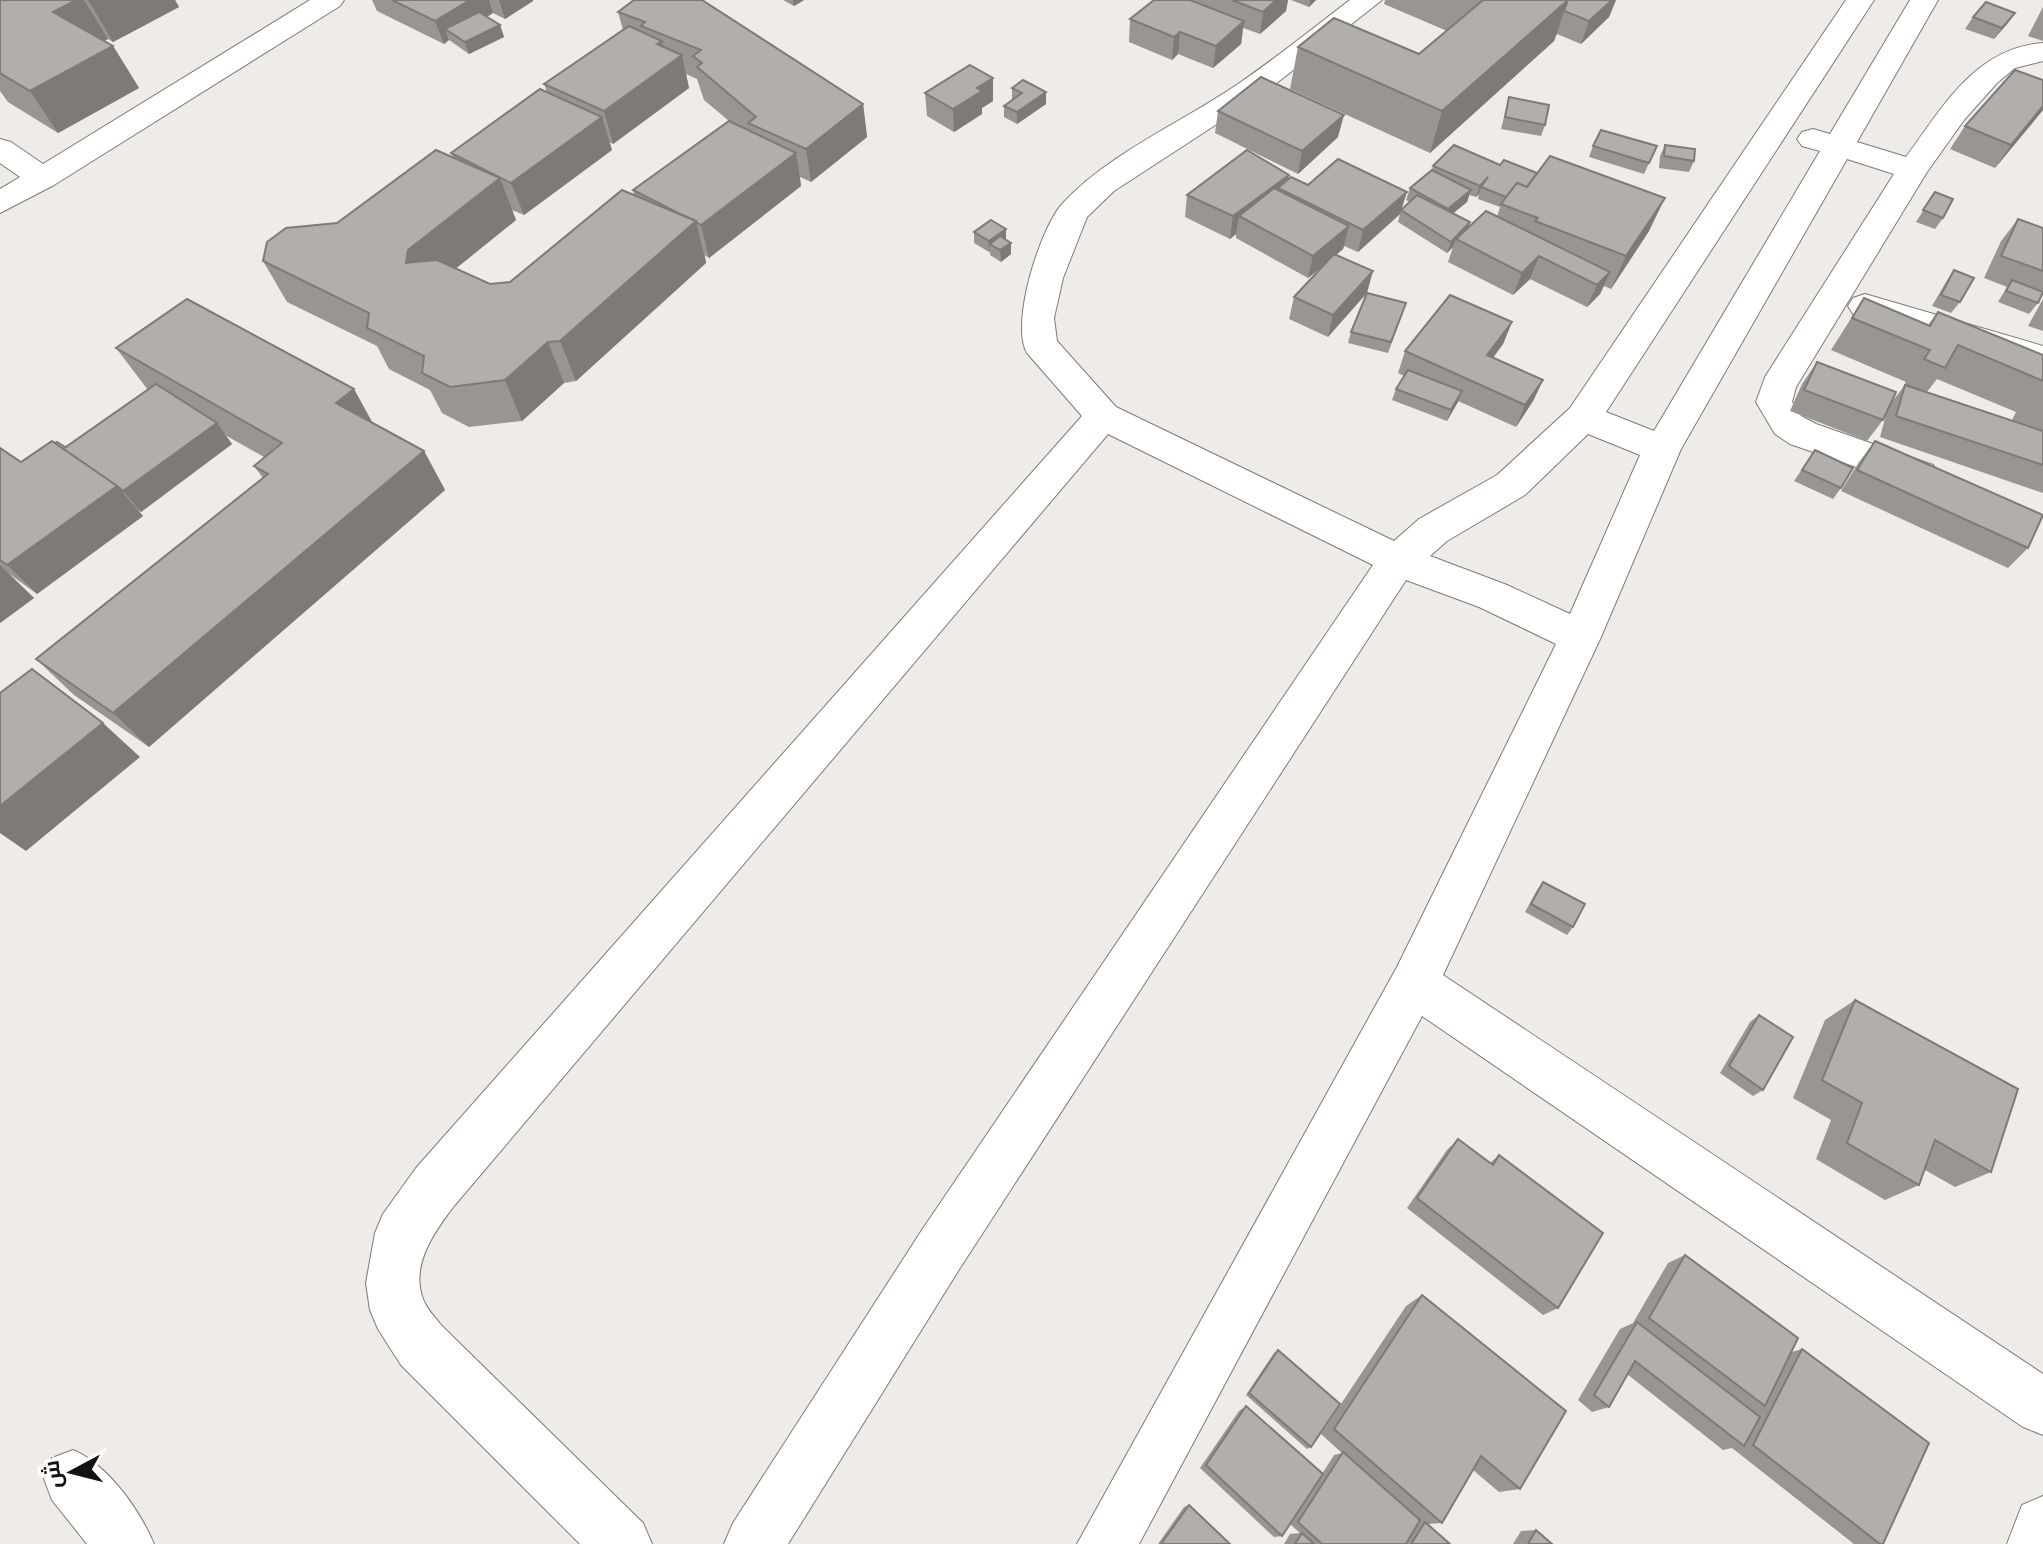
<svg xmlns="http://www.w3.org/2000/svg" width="2043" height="1544" font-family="'Exo 2',Cairo,sans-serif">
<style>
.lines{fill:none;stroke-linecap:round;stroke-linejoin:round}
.minor-casing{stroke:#7e7b77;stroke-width:2}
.minor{fill:#fff;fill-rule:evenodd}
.wall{fill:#999692;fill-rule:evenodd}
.shaded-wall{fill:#7d7a77}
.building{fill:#b2aeaa;stroke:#7d7a77;stroke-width:2}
</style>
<rect width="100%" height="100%" fill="#efece8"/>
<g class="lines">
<g class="minor-casing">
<g id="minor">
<polygon points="310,0 344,0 340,6 54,185 0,213 0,189 20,177 0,163 0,139 11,142 43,164"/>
<path d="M1350,0H1382L1260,96L1114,191L1087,217L1063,278L1054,318L1057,341L1116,407L1394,541L1419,519L1497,475L1570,408L1846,0H1874L1606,412L1654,431L1820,151L1802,146L1797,139L1802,132L1813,129L1830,134L1910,0H1938L1857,142L1906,157C1943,107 1975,48 2043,43V61L2015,68L1997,83L1964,120L1927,172L1796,387L1792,402L1801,416L1816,424L1933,465L1939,475L1933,485L1920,489L1790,444L1775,434L1756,402L1765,377L1894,174L1847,159L1681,449L1601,637L1443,975L2043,1374V1435L2023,1427L1422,1016L1139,1544H1077L1397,967L1556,644L1479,607L1406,580L960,1268L788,1544H724L733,1523L922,1230L1373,565L1108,434L454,1206C435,1231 410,1265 423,1299C426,1308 435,1317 441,1325L643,1523L652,1544H580L401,1365L378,1329L370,1310L366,1283L375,1233L383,1214L416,1168L1082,416L1027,353C1010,323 1040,229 1062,204C1109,153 1181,123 1238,84C1276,58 1313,28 1350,0ZM1588,434L1640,455L1570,614L1507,585L1430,556L1447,541L1525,495Z"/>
<polygon points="1865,294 2043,346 2043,370 1853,314 1848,306 1853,298"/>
<path d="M73,1450C108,1465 139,1509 154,1544H87L52,1500L44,1479L52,1458Z"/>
<polygon points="2043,1496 2043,1544 2007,1544 2022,1505"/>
</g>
</g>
<use href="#minor" class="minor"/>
</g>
<g class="wall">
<polygon points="0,0 175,0 179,7 113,42 108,39 104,41 113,46 139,88 58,133 8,102 0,91"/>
<polygon points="372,0 533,0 533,1 505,19 493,13 487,17 500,25 504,37 469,54 449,40 444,44 377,11"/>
<polygon points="783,0 804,0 794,6"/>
<polygon points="1154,0 1288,0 1286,11 1260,34 1243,28 1241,44 1213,68 1178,54 1172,60 1129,42 1130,19"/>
<polygon points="1291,0 1316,0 1309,7"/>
<polygon points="1385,0 1616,0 1609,17 1581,44 1557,34 1554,41 1430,153 1290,89 1298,47 1419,54 1447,31 1384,4"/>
<polygon points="2043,7 2043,41 2028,36"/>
<path d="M618,12L863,104L867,137L811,182L800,177L801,186L709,258L705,255L706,263L576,381L564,383L522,421L469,427L442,413L430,390L389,369L377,346L287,302L263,261L337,223L453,157L451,153L547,92L544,84L623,30ZM686,74L697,79L704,100L729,121L633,190L634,195L510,282L490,284L456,268L516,220L512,210L524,215L612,150L609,142L613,144L689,88Z"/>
<polygon points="2015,13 2007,24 1994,39 1965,29 1973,17"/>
<polygon points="1012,88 1046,92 1046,104 1017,124 1004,117 1004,106 1012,99"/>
<polygon points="925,93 993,101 982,108 982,114 954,132 927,116"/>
<polygon points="1509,97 1545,125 1541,136 1501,129"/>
<polygon points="2043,110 1995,168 1950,149 1965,126"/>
<polygon points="1218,111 1338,137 1298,174 1215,133"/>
<polygon points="1665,145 1694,161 1689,172 1659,168 1660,156"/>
<polygon points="1593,146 1657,146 1644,174 1589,157"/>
<path d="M1433,166L1649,231L1611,289L1604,286L1600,294L1587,307L1530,279L1513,295L1448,262L1453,247L1447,253L1398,222L1400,214L1358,252L1344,246L1343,249L1336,255L1373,271L1328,337L1289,319L1294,297L1322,267L1308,278L1236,238V234L1230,239L1185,217L1187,195L1289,175L1288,179L1401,210L1410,202L1406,200L1410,188L1432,170ZM1479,194L1478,199L1500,207L1497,217L1469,227L1470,222L1453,213L1467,202L1469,195L1476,197Z"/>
<polygon points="1935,192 1943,218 1935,229 1916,222"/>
<polygon points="2018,219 2043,228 2043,291 2038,303 2029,314 1998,302 2007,287 1984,278 2001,241"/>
<polygon points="1006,229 1006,240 1011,243 1011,254 1001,262 990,255 990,252 989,252 974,243 974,232"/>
<polygon points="1954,270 1960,302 1951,313 1932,306 1946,282"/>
<path d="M1864,298L1928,325L1938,312L2043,355V493L1880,437L1887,411L1883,420L1867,441L1790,411L1802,384L1817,362L1890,404L1902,389L1906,382L1831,350ZM1937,379L2016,412L2012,420L1927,392Z"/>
<polygon points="2043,299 2043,331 2028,326"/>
<polygon points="1402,314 1388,353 1348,343 1351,332"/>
<polygon points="1512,322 1503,344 1493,358 1543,380 1533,401 1516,427 1458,401 1447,421 1392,400 1396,389 1404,376 1398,373 1405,351"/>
<polygon points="116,348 373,423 424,451 445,490 149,747 74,695 36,659 263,478 254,466 264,457 225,435 232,444 141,512 138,510 143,516 37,594 8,573 34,598 0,623 0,448 21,462 55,443 65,447 148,390"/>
<polygon points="1875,441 2028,548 2008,568 1841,491 1859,462"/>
<polygon points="1815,450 1841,488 1833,499 1794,481"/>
<polygon points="1543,882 1573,927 1567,935 1525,912 1537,890"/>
<polygon points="1855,1000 1991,1172 1955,1187 1925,1170 1919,1185 1885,1200 1816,1159 1831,1120 1793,1098 1825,1020"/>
<polygon points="1759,1015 1763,1090 1753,1096 1720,1073 1750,1022"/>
<polygon points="1458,1139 1490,1163 1499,1155 1558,1308 1543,1315 1407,1208 1447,1150"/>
<polygon points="1685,1255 1792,1352 1802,1349 1883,1544 1854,1544 1732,1448 1723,1450 1627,1374 1609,1407 1592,1412 1578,1400 1620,1329 1633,1323 1668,1263"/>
<polygon points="1422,1295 1520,1489 1499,1492 1473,1470 1442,1523 1428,1524 1450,1544 1284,1544 1290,1534 1300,1533 1290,1524 1282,1536 1274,1537 1200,1468 1239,1411 1246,1406 1322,1474 1334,1455 1342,1453 1321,1434 1406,1306"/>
<polygon points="1278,1350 1311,1447 1307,1449 1246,1395 1274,1353"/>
<polygon points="1189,1505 1230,1544 1158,1544 1184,1507"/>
<polygon points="1536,1530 1552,1544 1513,1544 1521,1531"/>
</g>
<g class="shaded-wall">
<polygon points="76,0 84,0 108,39 79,54 53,12"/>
<polygon points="88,0 175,0 179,7 113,42"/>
<polygon points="470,0 489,0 493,13 456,36 445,29 449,40 444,44 435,21"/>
<polygon points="499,0 533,0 533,1 505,19"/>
<polygon points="793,0 804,0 794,6"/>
<polygon points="1276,0 1288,0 1286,11 1260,34 1263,12"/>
<polygon points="1310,0 1316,0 1309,7"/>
<polygon points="1568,0 1554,41 1430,153 1442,111"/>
<polygon points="1612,0 1616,0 1609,17 1581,44 1589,21"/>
<polygon points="2015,13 2007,24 1994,39 2002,28"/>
<polygon points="1244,21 1241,44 1213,68 1216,46"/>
<polygon points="500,25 504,37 469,54 465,42"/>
<polygon points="1180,32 1178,54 1172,60 1174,37"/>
<polygon points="662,41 668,65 682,55 689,88 613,144 604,111 657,44"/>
<polygon points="113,46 139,88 58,133 30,91"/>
<polygon points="993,78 993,101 982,108 982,114 954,132 953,109 977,88"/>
<polygon points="1046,92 1046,104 1017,124 1017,112"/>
<polygon points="863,104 867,137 811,182 806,149"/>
<polygon points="2043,106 2043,110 1995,168 2011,145"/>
<polygon points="1344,115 1338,137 1298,174 1302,151"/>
<polygon points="602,117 612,150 524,215 511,183"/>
<polygon points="796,153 801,186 709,258 701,225"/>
<polygon points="1289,175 1286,192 1278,188 1275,205 1239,216 1236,234 1230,239 1233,216"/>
<polygon points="1488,177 1481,187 1479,194 1476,197 1480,186"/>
<polygon points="500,178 516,220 428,291 406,263 408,250"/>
<polygon points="1471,190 1467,202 1445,220 1448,209"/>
<polygon points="1407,192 1400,214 1358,252 1363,230"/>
<polygon points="1665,198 1649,231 1611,289 1626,256"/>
<polygon points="696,221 706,263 576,381 560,341"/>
<polygon points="1470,222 1466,234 1456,239 1453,247 1447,253 1451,242"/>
<polygon points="1349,226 1343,249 1308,278 1313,256"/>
<polygon points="1006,229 1006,240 990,244 989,252 989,241"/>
<polygon points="1011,243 1011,254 1001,262 1000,250"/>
<polygon points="1539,256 1530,279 1513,295 1522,273"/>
<polygon points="1373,271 1367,293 1328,337 1333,315"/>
<polygon points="1610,272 1600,294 1587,307 1597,285"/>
<polygon points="1512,322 1503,344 1478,377 1487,355"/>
<polygon points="548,342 564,383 522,421 505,380"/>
<polygon points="1543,380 1533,401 1516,427 1525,405"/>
<polygon points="354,389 376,429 336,403"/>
<polygon points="1462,391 1458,402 1447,421 1451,410"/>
<polygon points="217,423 232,444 141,512 123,491"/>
<polygon points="424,451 445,490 149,747 113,713"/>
<polygon points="117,486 143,516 37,594 7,565"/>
<polygon points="0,565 34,598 0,623"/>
<polygon points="103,723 140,757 26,851 0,833 0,806"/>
</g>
<g class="building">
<polygon points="0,0 76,0 53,12 113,46 30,91 0,73"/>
<polygon points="392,0 470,0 435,21"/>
<polygon points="634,0 702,0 863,104 806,149 748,123 756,117 697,67 702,63 693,56 701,50 641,26 645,22 618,12"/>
<polygon points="1154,0 1190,0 1244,21 1216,46 1180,32 1174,37 1130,19"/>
<polygon points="1232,0 1276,0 1263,12"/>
<polygon points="1483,0 1568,0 1442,111 1298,47 1334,18 1419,54"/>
<polygon points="1568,0 1612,0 1589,21 1564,11"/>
<polygon points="1986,2 2015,13 2002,28 1973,17"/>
<polygon points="479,12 500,25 465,42 445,29"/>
<polygon points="629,26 662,41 657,44 682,55 604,111 544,84"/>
<polygon points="970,65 993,78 977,88 982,91 953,109 925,93"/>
<polygon points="2015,70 2043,80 2043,106 2011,145 1965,126"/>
<polygon points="1261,77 1344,115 1302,151 1218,111"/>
<polygon points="1023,80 1046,92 1017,112 1004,106 1022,93 1012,88"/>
<polygon points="540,89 602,117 511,183 451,153"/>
<polygon points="1509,97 1549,105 1545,125 1505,117"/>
<polygon points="729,121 796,153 701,225 697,223 696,221 678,213 633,190"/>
<polygon points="1601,130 1657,146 1649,163 1593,146"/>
<polygon points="1454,145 1500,165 1504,160 1537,173 1527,187 1517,183 1506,197 1481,187 1488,177 1480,186 1433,166"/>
<polygon points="1665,145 1695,149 1694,161 1664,156"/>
<polygon points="436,150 500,178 408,250 406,263 437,260 490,284 510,282 622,190 696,221 560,341 548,342 505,380 450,387 422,373 424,356 367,328 369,313 263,261 267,242 286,228 337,223"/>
<polygon points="1247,150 1289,175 1233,216 1187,195"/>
<polygon points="1550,156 1665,198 1626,256 1535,221 1538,218 1501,204 1517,183 1527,187"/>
<polygon points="1338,159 1407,192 1363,230 1278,188 1291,177 1308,185"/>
<polygon points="1432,170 1471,190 1448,209 1410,188"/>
<polygon points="1274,188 1349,226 1313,256 1239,216"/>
<polygon points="1935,192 1953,199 1943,218 1923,210"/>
<polygon points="1417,195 1470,222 1451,242 1401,210"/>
<polygon points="1486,211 1610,272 1597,285 1539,256 1522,273 1456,239"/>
<polygon points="2018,219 2043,228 2043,271 2001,256"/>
<polygon points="991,220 1006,229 989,241 974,232"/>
<polygon points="1000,236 1011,243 1000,250 990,244"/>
<polygon points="1334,254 1373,271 1333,315 1294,297"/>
<polygon points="1954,270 1974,278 1960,302 1941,295"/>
<polygon points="2012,280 2043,292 2038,303 2006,291"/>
<polygon points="1367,293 1406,303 1391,342 1351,332"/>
<polygon points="1450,295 1512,322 1487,355 1543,380 1525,405 1405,351"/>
<polygon points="1864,298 1930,326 1938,312 2043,355 2043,381 1958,345 1945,368 1924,359 1930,350 1852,318"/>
<polygon points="187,299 354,389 336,403 424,451 113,713 36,659 268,474 254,466 282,443 116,348"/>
<polygon points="1817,362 1896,392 1883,420 1804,390"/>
<polygon points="1408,370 1462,391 1451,410 1396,389"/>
<polygon points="156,384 217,423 123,491 117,486 63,449"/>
<polygon points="1905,385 2043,431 2043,465 1896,416"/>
<polygon points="52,441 117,486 7,565 0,560 0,448 21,462"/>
<polygon points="1875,441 2043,515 2028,548 1857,470"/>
<polygon points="57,442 65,447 63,449 55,443"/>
<polygon points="1815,450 1853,468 1841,488 1802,470"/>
<polygon points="32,669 103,723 0,806 0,693"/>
<polygon points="1543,882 1585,904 1573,927 1531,904"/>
<polygon points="1855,1000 2018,1089 1991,1172 1935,1140 1919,1185 1847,1143 1862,1103 1822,1080"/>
<polygon points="1759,1015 1793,1037 1763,1090 1729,1066"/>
<polygon points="1458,1139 1493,1165 1499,1155 1603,1233 1558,1308 1417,1198"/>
<polygon points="1685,1255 1798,1338 1765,1406 1649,1318"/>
<polygon points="1422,1295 1566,1411 1520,1489 1481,1456 1442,1523 1334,1429"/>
<polygon points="1637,1322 1760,1417 1744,1446 1635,1361 1609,1407 1594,1395"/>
<polygon points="1802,1349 1929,1443 1883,1544 1880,1544 1753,1445"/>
<polygon points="1278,1350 1340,1404 1311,1447 1249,1393"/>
<polygon points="1246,1406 1323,1474 1282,1536 1206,1465"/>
<polygon points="1343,1452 1420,1520 1406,1544 1322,1544 1298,1522"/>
<polygon points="1189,1505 1230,1544 1161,1544"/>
<polygon points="1425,1522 1450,1544 1411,1544"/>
<polygon points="1536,1530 1552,1544 1528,1544"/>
<polygon points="1302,1533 1314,1544 1295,1544"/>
</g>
<g transform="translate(72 1472) rotate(263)" stroke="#ffffff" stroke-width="6" paint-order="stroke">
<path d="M0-6L14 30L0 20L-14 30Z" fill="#141211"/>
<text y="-12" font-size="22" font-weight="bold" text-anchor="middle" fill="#141211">ش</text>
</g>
</svg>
